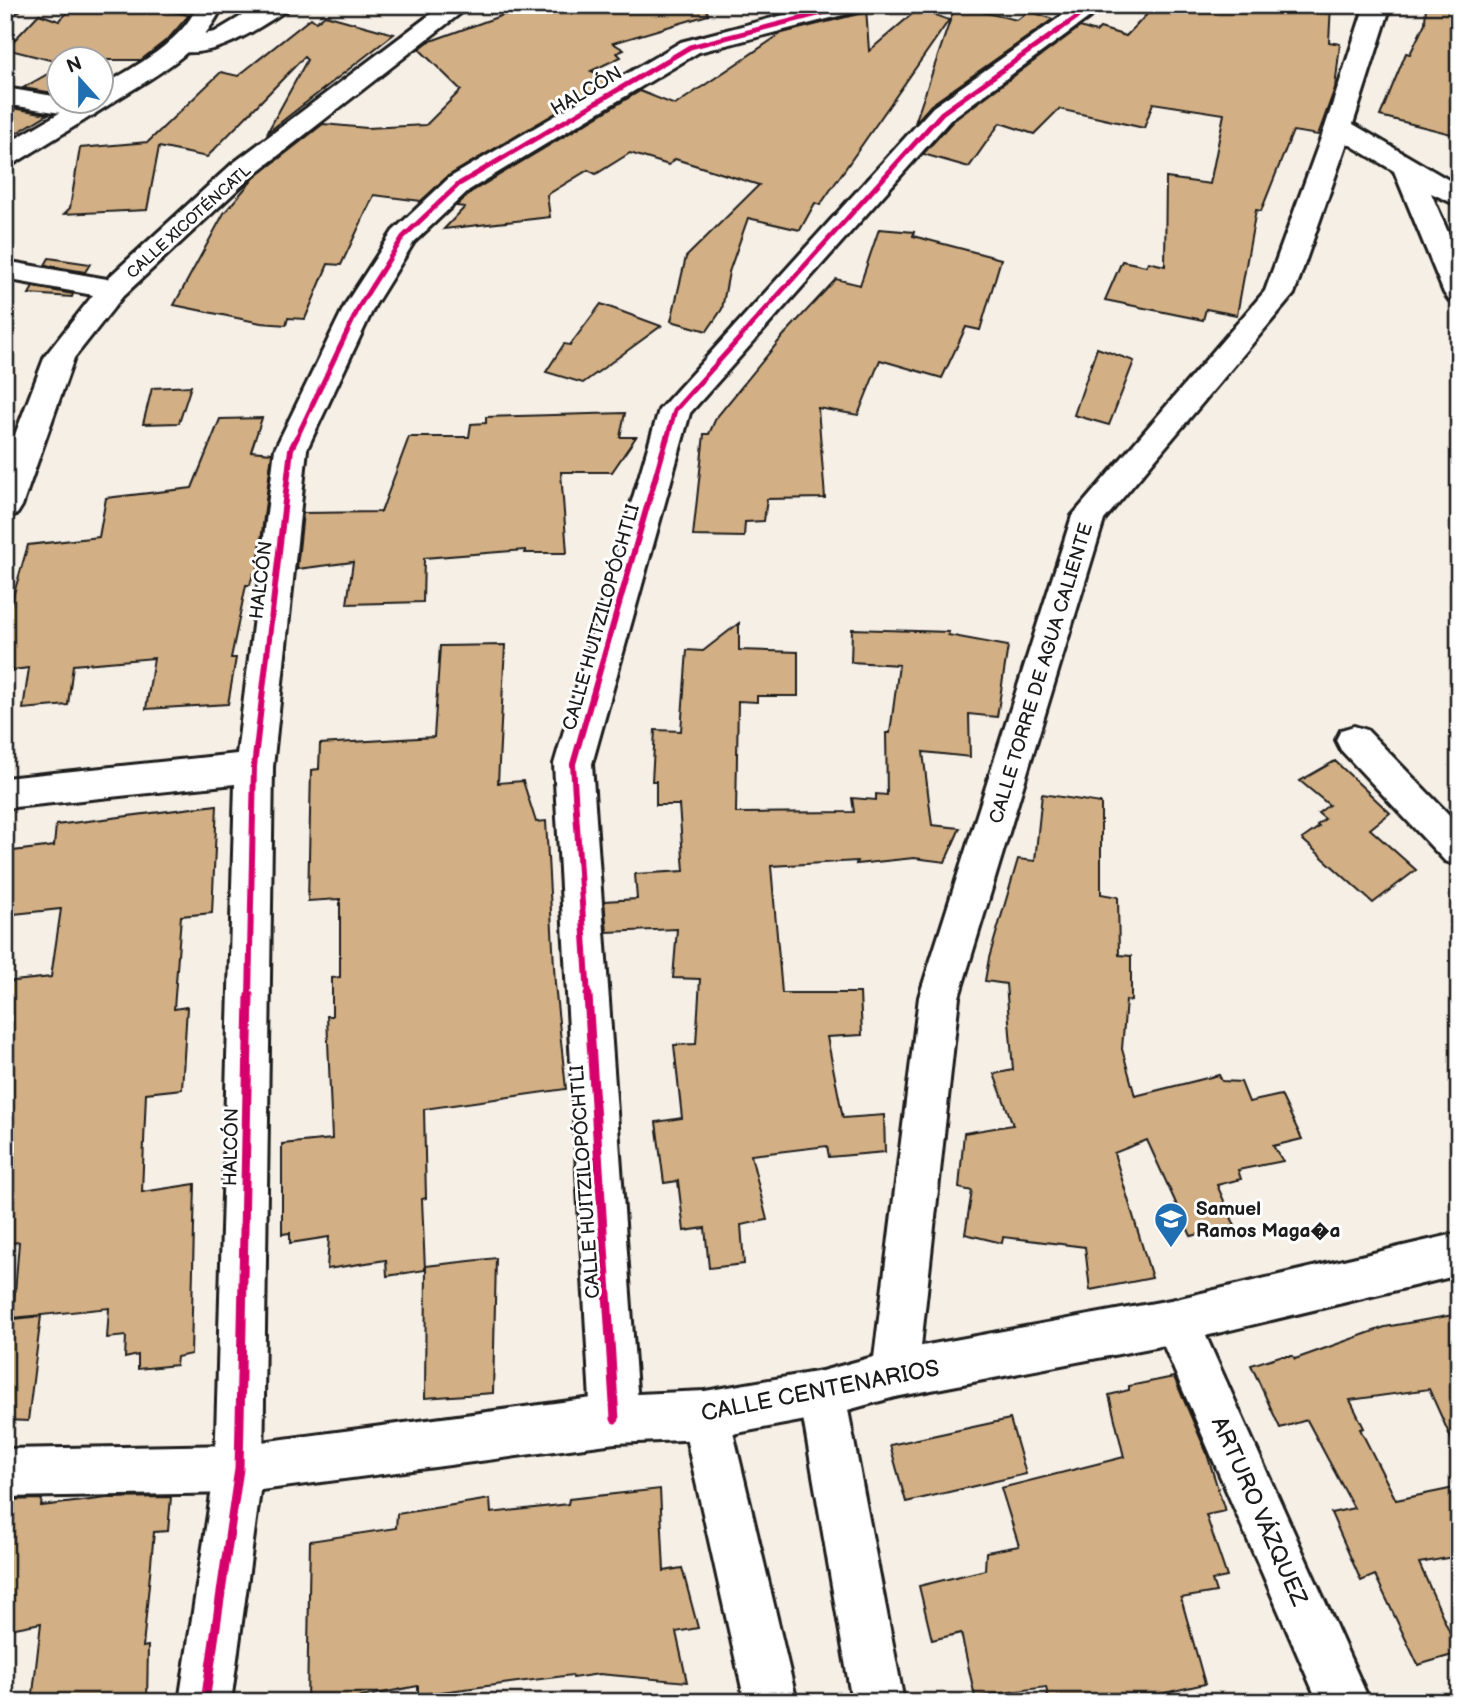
<svg xmlns="http://www.w3.org/2000/svg" width="1464" height="1707" font-family="'Balsamiq Sans',sans-serif">
<style>
.building{fill:#d2af84;stroke:#1c1c1c;stroke-width:2}
.lines{fill:none;stroke-linecap:round;stroke-linejoin:round}
.street-casing{stroke:#1c1c1c;stroke-width:6}
.secondary-casing{stroke:#1c1c1c;stroke-width:6}
.street{fill:#fff;fill-rule:evenodd}
.secondary{fill:#fff;fill-rule:evenodd}
.cycleway-far2-casing{stroke:#fff;stroke-width:9}
.cycleway-far1-casing{stroke:#fff;stroke-width:10}
.cycleway-casing{stroke:#fff;stroke-width:13}
.cycleway-far2{stroke:#d6006c;stroke-width:5}
.cycleway-far1{stroke:#d6006c;stroke-width:6}
.cycleway{stroke:#d6006c;stroke-width:9}
.labels{text-anchor:middle;stroke-width:6;stroke-linejoin:round;paint-order:stroke}
.far-street-label{font-size:16px;fill:#1c1c1c;stroke:#fff}
.street-label{font-size:19px;fill:#1c1c1c;stroke:#fff}
.poi-label{font-size:19px;font-weight:bold;fill:#1c1c1c;stroke:#fff;text-anchor:start}
.near-street-label{font-size:23px;fill:#1c1c1c;stroke:#fff}
</style>
<rect width="100%" height="100%" fill="#f6efe6"/>
<filter id="ink" filterUnits="userSpaceOnUse"><feTurbulence type="fractalNoise" baseFrequency=".0143" numOctaves="2"/><feDisplacementMap in="SourceGraphic" scale="14" xChannelSelector="R" yChannelSelector="G"/><feConvolveMatrix kernelMatrix="1 2 1 2 8 2 1 2 1" color-interpolation-filters="sRGB"/></filter>
<g filter="url(#ink)">
<g class="building">
<polygon points="75,5 137,5 189,15 169,38 141,60 50,60 6,49 39,14 59,21"/>
<polygon points="531,5 706,5 708,15 613,43 624,50 617,53 621,57 591,71 612,80 448,176 421,201 374,195 341,265 328,264 305,319 288,318 286,325 261,323 174,305 224,213 254,178 323,124 367,128 426,125 461,90 419,49 428,42"/>
<polygon points="1167,5 1331,5 1329,42 1340,44 1335,88 1318,135 1293,131 1261,211 1256,210 1237,315 1206,309 1203,320 1105,300 1122,261 1146,266 1148,262 1165,266 1166,178 1210,184 1224,114 1153,103 1144,128 1059,109 1034,134 1000,123 969,167 923,154 953,121 1080,27 1096,32 1100,28 1126,36 1154,7 1163,10"/>
<polygon points="1426,5 1459,5 1459,136 1380,116 1406,53 1410,54 1425,23"/>
<polygon points="955,6 1017,20 1029,11 1053,19 931,105 915,123"/>
<polygon points="866,8 869,51 918,9 949,20 820,205 815,203 800,230 748,218 729,272 722,309 707,331 671,321 686,257 759,185 675,159 669,165 630,153 596,174 588,170 547,195 550,217 444,229 465,207 456,206 471,192 640,91 675,105 782,33 863,13"/>
<polygon points="325,15 394,34 267,133 307,60 304,57 207,157 159,147 147,210 64,214 70,208 80,148 148,142 221,72 238,76 311,18 316,22"/>
<polygon points="60,67 60,94 23,88"/>
<polygon points="5,107 48,114 5,140"/>
<polygon points="879,229 914,232 913,236 1001,259 980,330 966,327 942,378 880,360 858,415 818,408 825,498 767,499 764,521 745,522 744,537 693,536 704,434 709,434 716,418 783,336 836,279 860,285"/>
<polygon points="49,258 90,264 85,272 45,265"/>
<polygon points="33,287 73,294 72,297 29,294"/>
<polygon points="601,304 661,326 583,383 546,372 564,344 570,345"/>
<polygon points="1097,348 1134,361 1109,425 1074,415"/>
<polygon points="191,386 179,423 143,424 152,388"/>
<polygon points="625,413 620,437 636,437 612,472 561,472 567,553 525,553 525,550 424,558 423,602 347,604 353,562 297,569 303,513 381,512 409,437 469,437 471,424 486,423 486,417"/>
<polygon points="262,418 251,451 272,453 257,573 253,574 250,585 246,585 231,658 236,658 228,704 146,709 154,658 73,665 68,705 23,709 29,668 5,671 5,624 28,545 99,537 106,498 192,488 220,419"/>
<polygon points="739,623 739,650 798,652 798,696 757,696 757,702 738,701 736,813 854,812 852,798 876,800 876,794 887,795 886,733 890,733 899,665 851,662 852,629 949,632 948,635 1008,646 997,717 969,714 970,757 923,752 932,825 960,828 945,862 914,858 856,864 857,861 771,866 782,993 860,993 862,1035 827,1037 843,1118 884,1115 885,1152 829,1157 827,1146 751,1155 767,1220 741,1225 744,1264 709,1268 705,1228 684,1231 678,1181 664,1183 656,1122 682,1118 674,1045 696,1044 700,979 673,978 677,929 607,932 604,901 637,899 635,874 684,871 679,805 656,805 656,781 652,781 655,730 681,731 687,650 703,651"/>
<polygon points="505,645 498,783 523,781 536,822 546,821 555,984 566,1089 424,1109 426,1198 422,1199 425,1270 387,1276 386,1260 327,1269 329,1237 290,1243 290,1233 282,1234 282,1144 332,1139 327,1016 332,1016 332,978 340,977 340,899 308,901 311,770 319,769 320,744 434,737 440,646"/>
<polygon points="1335,761 1390,813 1370,829 1416,870 1373,903 1302,839 1319,827 1317,825 1325,819 1318,813 1329,805 1300,781"/>
<polygon points="1042,794 1101,803 1101,894 1118,897 1119,955 1131,956 1131,1001 1126,1000 1122,1049 1135,1096 1219,1075 1222,1081 1241,1082 1249,1102 1281,1095 1302,1139 1273,1146 1283,1161 1238,1170 1241,1179 1217,1185 1235,1226 1191,1236 1147,1140 1114,1153 1152,1278 1090,1290 1085,1247 1003,1237 1002,1243 965,1234 972,1191 959,1188 964,1133 1013,1125 994,1074 1013,1070 1006,984 985,981 989,958 1018,859 1035,861"/>
<polygon points="217,805 212,913 181,916 174,1009 187,1007 182,1089 146,1093 142,1192 195,1184 191,1354 177,1357 176,1365 138,1369 138,1355 125,1358 126,1336 107,1338 109,1308 13,1318 19,1242 5,1244 5,982 51,977 61,909 5,915 5,852 54,846 56,825"/>
<polygon points="496,1258 493,1393 425,1398 426,1266"/>
<polygon points="1459,1314 1459,1456 1429,1389 1350,1400 1364,1428 1360,1429 1396,1500 1459,1487 1459,1556 1419,1563 1459,1653 1418,1665 1375,1575 1361,1581 1331,1513 1354,1508 1307,1420 1280,1428 1251,1365 1280,1356 1293,1356 1295,1359 1385,1327"/>
<polygon points="41,1316 28,1421 5,1420 5,1320"/>
<polygon points="1174,1377 1206,1451 1225,1511 1206,1515 1227,1577 1212,1580 1216,1592 1181,1598 1205,1684 1124,1702 1049,1702 1046,1687 975,1697 961,1633 932,1640 919,1586 985,1570 986,1552 1019,1546 1001,1488 1124,1457 1109,1395 1129,1390 1129,1386"/>
<polygon points="1010,1419 1026,1474 906,1502 890,1445"/>
<polygon points="660,1489 664,1571 682,1568 698,1628 676,1632 687,1682 599,1674 573,1678 572,1675 418,1695 418,1686 335,1702 307,1702 310,1541 396,1528 397,1514 490,1499 491,1513 568,1504 569,1499"/>
<polygon points="171,1497 168,1531 154,1532 143,1647 148,1646 147,1702 32,1702 41,1623 5,1630 5,1500 42,1499 41,1506 107,1498"/>
</g>
<g class="lines">
<g class="street-casing">
<g id="street">
<polygon points="5,5 21,5 18,10 5,14"/>
<path d="M260,5H290L287,10C253,31 213,61 171,50L167,45L171,40L215,32Z"/>
<polygon points="443,5 471,5 252,176 123,296 74,358 22,506 17,514 5,518 5,461 45,356 93,295 5,279 5,261 107,279 232,164"/>
<polygon points="822,5 865,5 862,10 699,52 469,190 414,242 375,305 307,449 273,767 263,1469 231,1702 179,1702 215,1469 235,784 5,808 5,778 237,754 275,449 345,305 393,231 449,178 681,42"/>
<polygon points="1077,5 1106,5 951,119 690,413 592,764 639,1419 632,1436 615,1443 598,1436 591,1419 554,764 659,410 933,107"/>
<polygon points="1365,5 1391,5 1353,124 1459,186 1459,206 1431,193 1459,258 1459,302 1449,300 1444,293 1394,171 1347,143 1294,294 1104,520 959,997 918,1374 912,1390 895,1397 878,1390 872,1374 919,997 1072,516 1265,291 1325,127"/>
<polygon points="5,88 60,97 60,102 94,103 98,109 94,115 85,117 5,104"/>
<polygon points="1354,726 1367,730 1459,825 1459,866 1445,861 1341,750 1336,740 1341,730"/>
<polygon points="1176,1299 1192,1305 1370,1702 1318,1702 1153,1321 1160,1305"/>
<polygon points="822,1371 839,1377 845,1394 904,1702 852,1702 799,1394 805,1377"/>
<polygon points="705,1391 722,1398 729,1415 797,1702 745,1702 681,1415 688,1398"/>
</g>
</g>
<g class="secondary-casing">
<g id="secondary">
<path d="M198,5H223C201,55 149,78 107,106C77,125 46,144 15,163L5,165V145L78,102H102V87C136,65 180,44 198,5Z"/>
<polygon points="1459,1233 1459,1275 1176,1343 895,1397 822,1417 705,1439 615,1443 239,1493 5,1497 5,1449 239,1445 615,1395 705,1391 822,1371 895,1351 1176,1299"/>
</g>
</g>
<use href="#street" class="street"/>
<use href="#secondary" class="secondary"/>
<g class="cycleway-far2-casing">
<g id="cycleway-far2">
<polyline points="296,439 360,305 403,237 459,184 690,47 853,5"/>
<polyline points="667,439 675,410 942,113 1094,5"/>
</g>
</g>
<g class="cycleway-far1-casing">
<g id="cycleway-far1">
<polyline points="249,997 254,767 291,449 297,437"/>
<polyline points="588,997 573,764 667,437"/>
</g>
</g>
<g class="cycleway-casing">
<g id="cycleway">
<polyline points="588,995 615,1419"/>
<polyline points="205,1702 239,1469 249,995"/>
</g>
</g>
<use href="#cycleway-far2" class="cycleway-far2"/>
<use href="#cycleway-far1" class="cycleway-far1"/>
<use href="#cycleway" class="cycleway"/>
</g>
</g>
<defs>
<g id="school-pin" transform="scale(1.75)"><path d="M0 17L-7.5 6A9.5 9.5 0 1 1 7.5 6Z" fill="#1f6fb2" stroke="#fff"/><path d="M0-5L7-2L0 1L-7-2ZM-4 1L0 2.5L4 1V4Q0 6-4 4Z" fill="#fff"/></g>
</defs>
<g fill-rule="evenodd">
<use href="#school-pin" x="1171" y="1219"/>
</g>
<g class="labels">
<g class="far-street-label">
<text transform="translate(188 221) rotate(-42)" y="6">CALLE XICOTÉNCATL</text>
</g>
<g class="street-label">
<text transform="translate(586 90) rotate(-30)" y="7">HALCÓN</text>
<text transform="translate(260 580) rotate(-83)" y="7">HALCÓN</text>
<text transform="translate(600 617) rotate(-74)" y="7">CALLE HUITZILOPÓCHTLI</text>
<text transform="translate(1040 673) rotate(-73)" y="7">CALLE TORRE DE AGUA CALIENTE</text>
<text transform="translate(230 1147) rotate(-89)" y="7">HALCÓN</text>
<text transform="translate(584 1182) rotate(-94)" y="7">CALLE HUITZILOPÓCHTLI</text>
</g>
<g class="poi-label">
<text x="1196" y="1215">Samuel<tspan x="1196" dy="22">Ramos Maga�a</tspan></text>
</g>
<g class="near-street-label">
<text transform="translate(820 1390) rotate(-11)" y="8">CALLE CENTENARIOS</text>
<text transform="translate(1260 1511) rotate(66)" y="8">ARTURO VÁZQUEZ</text>
</g>
</g>
<rect width="1464" height="1707" fill="none" stroke="#fff" stroke-width="28"/>
<rect x="14" y="14" width="1436" height="1679" fill="none" stroke="#1c1c1c" stroke-width="2.5" filter="url(#ink)"/>
<g transform="translate(80 80) rotate(339)"><circle r="33" fill="#ffffff" stroke="#a4a4a4" stroke-width="2"/>
<path d="M0-5L12 26L0 18L-12 26Z" fill="#1f6fb2"/>
<text y="-10" font-size="19" font-weight="bold" text-anchor="middle" fill="#1c1c1c">N</text>
</g>
</svg>
